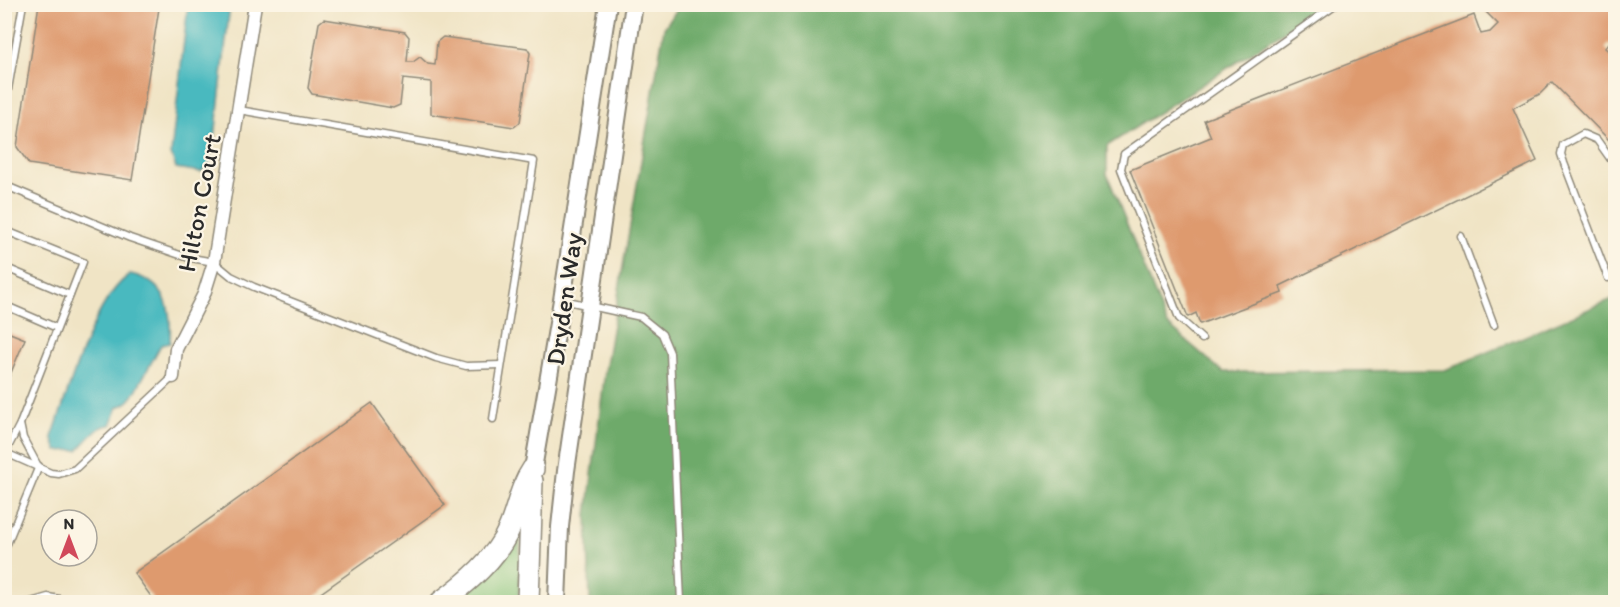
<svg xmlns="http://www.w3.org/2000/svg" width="1620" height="607" font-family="Itim,sans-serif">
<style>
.green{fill:#89c57b;stroke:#5a7853;stroke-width:1.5}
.forest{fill:#6eaa6b;stroke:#4c6a4b;stroke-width:1.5}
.water{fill:#49b9bf;stroke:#3a7275;stroke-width:1.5}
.building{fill:#de9a6e}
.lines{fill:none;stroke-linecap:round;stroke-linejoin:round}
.lane-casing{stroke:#8e8878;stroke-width:9}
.street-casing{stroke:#8e8878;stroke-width:15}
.secondary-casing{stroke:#8e8878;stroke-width:20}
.highway-casing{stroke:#8e8878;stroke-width:24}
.lane{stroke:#fff;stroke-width:6}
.street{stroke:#fff;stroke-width:12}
.secondary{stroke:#fff;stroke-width:16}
.highway{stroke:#fff;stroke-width:21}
.labels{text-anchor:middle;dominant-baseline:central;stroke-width:4.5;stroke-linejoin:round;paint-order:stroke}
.street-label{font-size:26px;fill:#2b2b2b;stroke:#fcf5e5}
</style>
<rect width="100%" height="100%" fill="#fcf5e5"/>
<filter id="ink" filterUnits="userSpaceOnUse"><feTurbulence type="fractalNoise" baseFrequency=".0167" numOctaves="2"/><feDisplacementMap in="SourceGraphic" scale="12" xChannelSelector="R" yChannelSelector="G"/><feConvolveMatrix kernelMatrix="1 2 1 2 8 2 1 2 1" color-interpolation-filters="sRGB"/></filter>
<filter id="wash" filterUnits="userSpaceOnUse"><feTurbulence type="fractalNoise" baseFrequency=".008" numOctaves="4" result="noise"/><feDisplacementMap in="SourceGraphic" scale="24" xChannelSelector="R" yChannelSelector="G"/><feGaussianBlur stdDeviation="1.35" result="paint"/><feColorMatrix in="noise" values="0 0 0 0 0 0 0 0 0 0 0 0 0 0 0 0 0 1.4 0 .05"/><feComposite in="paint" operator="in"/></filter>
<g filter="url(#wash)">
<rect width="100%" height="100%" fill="#f0e4c5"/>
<path class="green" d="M520,535L519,602H451L516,537Z"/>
<path class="forest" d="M680,5H1325L1107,146V174L1167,324L1223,372L1445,370L1615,298V602H590L587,515L605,371L664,28Z"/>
<g class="water">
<path d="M188,5H230L216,129L209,164L201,172L176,168L171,154Z"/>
<path d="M131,274C168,283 172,310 170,343L161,345L133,396L127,403L118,407L111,425C95,426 89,440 78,450L57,451L52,437C68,394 93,297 131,274Z"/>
</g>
<g id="blocks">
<g class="building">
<path d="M39,4H157L159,8L132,180L29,164L17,147Z"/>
<path d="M1565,4H1616V43L1612,46L1609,43L1605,48L1616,58V142L1613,144L1552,82L1540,94L1513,108L1537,161L1280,286L1282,293L1200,324L1196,313L1188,317L1130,170L1211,137L1204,120L1474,15L1481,34L1490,32L1498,24L1479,5Z"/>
<path d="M324,19L405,32L409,37L407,62H413L420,57L428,64L435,65L437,42L443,37L527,48L530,53L520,122L514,127L431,114V82L403,79L400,105L393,108L312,94L308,88L319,23Z"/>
<path d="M5,331L25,339L10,375L5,373Z"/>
<path d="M372,403L445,505L308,602H155L134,573Z"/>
</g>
</g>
</g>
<g filter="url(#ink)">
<use href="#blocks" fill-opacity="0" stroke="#8e8878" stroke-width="1.5"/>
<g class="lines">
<g class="lane-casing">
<g id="lane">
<path d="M239,110L534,161L493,419"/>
<path d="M4,112L23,4"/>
<path d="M4,185L130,238L186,257L214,262L231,276L254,287L436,358L466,366L501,365"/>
<path d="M4,230L83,262L20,424L4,455"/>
<path d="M1461,236L1494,325"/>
<path d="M4,267L70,295"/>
<path d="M1608,278L1564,163L1561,154L1563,145L1583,134L1597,140L1614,164"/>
<path d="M563,300L641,317L662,334L670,353L681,602"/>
<path d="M4,305L57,328"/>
<path d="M1202,339L1179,318L1121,169L1124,154L1336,4"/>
<path d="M20,424L23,438L38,466"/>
<path d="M6,453L51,473L59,474L75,469L173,377"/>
<path d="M4,551L39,466"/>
<path d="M31,602L48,597L59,599"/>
</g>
</g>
<g class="street-casing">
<path id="street" d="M173,377L176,349L204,294L214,262L255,4"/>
</g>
<g class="secondary-casing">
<g id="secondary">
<path d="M533,469L562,300L608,4"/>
<path d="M557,602L560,527L566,471L634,4"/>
</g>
</g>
<g class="highway-casing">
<g id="highway">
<path d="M441,602C467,583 496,559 509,529C518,508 520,488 533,469"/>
<path d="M528,602L532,481"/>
</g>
</g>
<use href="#lane" class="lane"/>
<use href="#street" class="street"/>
<use href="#secondary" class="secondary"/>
<use href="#highway" class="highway"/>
</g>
</g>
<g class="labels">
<g class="street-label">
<text transform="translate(199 203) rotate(-79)">Hilton Court</text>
<text transform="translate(564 299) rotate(-82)">Dryden Way</text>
</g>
</g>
<rect width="1620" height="607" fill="none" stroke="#fcf5e5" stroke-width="24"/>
<g transform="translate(69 538)"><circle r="28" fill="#fcf5e5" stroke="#a8a49b" stroke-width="1.5"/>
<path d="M0-4.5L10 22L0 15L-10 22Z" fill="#d1495b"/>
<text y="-9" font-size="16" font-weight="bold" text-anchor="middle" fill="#2b2b2b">N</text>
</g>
</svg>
